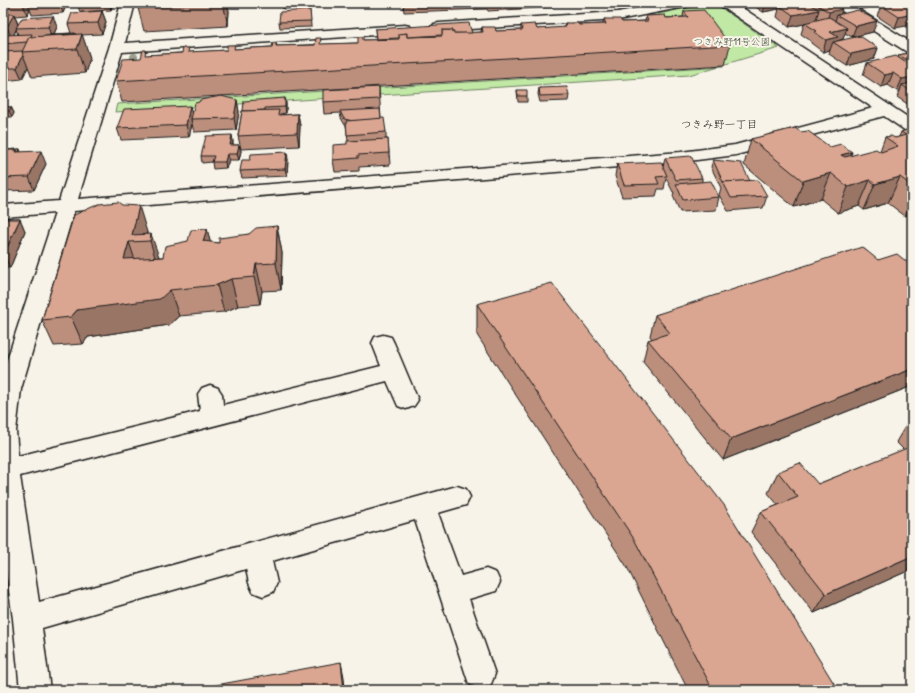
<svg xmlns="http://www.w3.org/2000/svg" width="915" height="693" font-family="'Patrick Hand','Klee One',sans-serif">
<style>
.green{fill:#c1e9a5;stroke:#6e8260}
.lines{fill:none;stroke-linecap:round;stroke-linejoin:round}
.minor-casing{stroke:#1c1c1c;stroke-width:3}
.minor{fill:#f7f3e8;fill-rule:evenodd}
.tree{fill:#9a9f8e}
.wall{fill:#bc8f7d;stroke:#1c1c1c;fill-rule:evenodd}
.shaded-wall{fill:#997466;stroke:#1c1c1c}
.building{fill:#dba691;stroke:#1c1c1c}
.labels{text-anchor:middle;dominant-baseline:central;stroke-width:4;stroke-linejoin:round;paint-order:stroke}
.far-park-label{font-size:10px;fill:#4e5a45;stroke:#f7f3e8}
.far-neighbourhood-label{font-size:11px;fill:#1c1c1c;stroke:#f7f3e8}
</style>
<rect width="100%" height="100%" fill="#f7f3e8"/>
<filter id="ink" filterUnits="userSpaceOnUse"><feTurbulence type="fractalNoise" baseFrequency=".025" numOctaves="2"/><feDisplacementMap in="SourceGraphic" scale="8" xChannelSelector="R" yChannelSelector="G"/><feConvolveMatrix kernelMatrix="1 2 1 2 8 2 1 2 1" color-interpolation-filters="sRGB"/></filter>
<g filter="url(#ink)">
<path class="green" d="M706,4L720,7L779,48L689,75L115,112L117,104L724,66L660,20L658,14Z"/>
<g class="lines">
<g class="minor-casing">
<g id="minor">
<path d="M121,3H135L125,43L405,25L410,26L412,29L410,32L405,33L122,52L78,199L681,152L735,145L873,108L721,6L719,3H735L912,120V132L906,131L884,116L736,155L681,162L74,211L21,389L16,431L18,456L200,411L198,394L202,388L210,385L218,388L222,394L223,405L381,366L372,343L375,337L383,335L391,337L394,343L418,400L414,406L406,409L398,406L387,381L20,476L39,602L457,486L466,489L470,497L466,505L438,513L461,576L486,569L496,573L500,582L496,591L469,599L495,674L491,684L480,689L469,684L415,520L272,561L277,583L273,592L263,596L253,592L249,583L246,569L42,628L50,690H20L13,619L3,549V372L55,213L3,217V205L59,201L109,48Z"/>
<path d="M664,3H692L690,6L685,7L618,20L439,31L434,30L432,27L434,24L439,23L618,12Z"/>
<path d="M832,3H848L912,43V53L907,52L834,6Z"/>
</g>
</g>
<use href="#minor" class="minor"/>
</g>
<circle class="tree" cx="134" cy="57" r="4"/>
<g class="wall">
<path d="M3,3H67L63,13L32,15L30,9L27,15L15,16L18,24L57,27L54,34L71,33L68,24L102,11L106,22L102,34L82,35L90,58L85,73L32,77L28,67L22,79L3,81ZM16,29L18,35H14Z"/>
<path d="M77,3H113L111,10L80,12Z"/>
<path d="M138,3H227L229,11L228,26L144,31L138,8Z"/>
<path d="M282,3H311V8L283,9Z"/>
<path d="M403,3H581L554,5L553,7L488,11L487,9L404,12Z"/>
<path d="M750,3H841L840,8L841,14L873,32L852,37L845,33L843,39L837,41L878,48L874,59L847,66L829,54L830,50L823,52L811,43V41L801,34L804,24L789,27L777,17L779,9L763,12Z"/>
<path d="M852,3H907L895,28L877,16L881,6L879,5L861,9Z"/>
<path d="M310,10L311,27L280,28L279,22Z"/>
<path d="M684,11L730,45L725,65L122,102L116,81L141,58L148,55L227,50L236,49L272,47L276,43L277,46L358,43L363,40H376L375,29L472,33L481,32L482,27L496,31L521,30V25L537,29L564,28L565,23L579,25L603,24L604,19L622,22L645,21L646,16L666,18L683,17Z"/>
<path d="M912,52V107L897,97L900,91H897L888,85L881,87L863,75L867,63L898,58L899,55Z"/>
<path d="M379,87L381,119L386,132V139H388L390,165L359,167V171L335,172L333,160L347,144L348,141L346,125H345L341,118L340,113L324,114L323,102Z"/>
<path d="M539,88L569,95L568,101L540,102L538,94Z"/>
<path d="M517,90L527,96V102H518Z"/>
<path d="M285,98L286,104V113L280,114V115L298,114L300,126L299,146L241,149L238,136L242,111Z"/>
<path d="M237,100L239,112L236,130L194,132L192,124L189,137L121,140L117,128L192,113Z"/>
<path d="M3,107H11L14,113L12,117H3Z"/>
<path d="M912,128V213L905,216L888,203L864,210L859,206L838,213L821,199L794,207L744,165L751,139L801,132L830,147L852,152L850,156L880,151L885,137L895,138L899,137L901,132Z"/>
<path d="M233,141V145H239L241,151L239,160H229L226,168L213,169L212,162L202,163L201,156Z"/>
<path d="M20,149L21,152L46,164L34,190L3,191V150Z"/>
<path d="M665,158L702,178V182L719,197L716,210L680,212L673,196L674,192H673L666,178L664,189H658L656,196L622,197L615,176L617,164L663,167Z"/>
<path d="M288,159L287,176L242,178L240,171Z"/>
<path d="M713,160L750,181L767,196L763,208L728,211L719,195L721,188L711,167Z"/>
<path d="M74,215L147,232V234L159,257H163L207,229L210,242L219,243L249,234L277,226L282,253L281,290L262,291L260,304L238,306L224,312L179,316L169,325L88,337L83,344L54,346L42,320Z"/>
<path d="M3,219H20L25,231L10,268H3Z"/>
<path d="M878,260L912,266V386L723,460L643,362L648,340L652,339L650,336L655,315Z"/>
<path d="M477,304L838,690H688L627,567L477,335Z"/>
<path d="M912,419V569L814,613L751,532L761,512L778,505L768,493L778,472L818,484L904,450L896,442L909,420Z"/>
</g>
<g class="shaded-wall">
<path d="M24,3H32L28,4L30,9L27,15L23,4Z"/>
<path d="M59,3H67L63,13Z"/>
<path d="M109,3H113L111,10Z"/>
<path d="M223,3H227L229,11L228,26Z"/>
<path d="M766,3H790L780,6L779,9L763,12Z"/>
<path d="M832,3H841L839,10L842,9L840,17L837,15L835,21L826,24Z"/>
<path d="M863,3H880L879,5L861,9Z"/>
<path d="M883,3H893L882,6Z"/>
<path d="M819,10L815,22L804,23V24L789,27L793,15Z"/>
<path d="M102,11L106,22L102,34L98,23Z"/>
<path d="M14,14L18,25L12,39L7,27Z"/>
<path d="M912,14V25L895,28L899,17Z"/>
<path d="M53,16L57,27L52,38L48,27Z"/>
<path d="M877,21L873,32L852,37L856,26Z"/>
<path d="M847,28L843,39L837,41L836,44L833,42L830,50L823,52L826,40L830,32Z"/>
<path d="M75,33L79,44L82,34L90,58L85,73L77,49L71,42Z"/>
<path d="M878,48L874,59L847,66L851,54Z"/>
<path d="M23,55L28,67L22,79L17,68Z"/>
<path d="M893,73L888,85L881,87L885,75Z"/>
<path d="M912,77V88L902,85L900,91H897L902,79Z"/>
<path d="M3,87L7,97L3,104Z"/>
<path d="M285,98L286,104V113L285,107Z"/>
<path d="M237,100L239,112L236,130L234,118Z"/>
<path d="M190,106L193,118L191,119L192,124L189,137L186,125Z"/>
<path d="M11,107L14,113L12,117L9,111Z"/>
<path d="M298,114L300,126L299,146L297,133Z"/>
<path d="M232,135L233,141L231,151L230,145Z"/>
<path d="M239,145L241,151L239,160L237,154Z"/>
<path d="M41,151L46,164L34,190L29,177Z"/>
<path d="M287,152L288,159L287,176L285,169Z"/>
<path d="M852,152L842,177L841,155Z"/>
<path d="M227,154L229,160L226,168L225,162Z"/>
<path d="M831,173L821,199L794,207L803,181Z"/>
<path d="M900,177L888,203L864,210L875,184Z"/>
<path d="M870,180L859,206L838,213L848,187Z"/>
<path d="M912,200V213L905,216Z"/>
<path d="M139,206L147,232L145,241L132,235Z"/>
<path d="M20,219L25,231L10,268L4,255Z"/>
<path d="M277,226L282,253L281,290L276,263Z"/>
<path d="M207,229L214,256L203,241Z"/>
<path d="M151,234L160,260L158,267L150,241Z"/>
<path d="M129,242L138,269L124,259Z"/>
<path d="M256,264L262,291L260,304L254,277Z"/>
<path d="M231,279L238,306L224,312L217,285Z"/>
<path d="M170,290L179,316L169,325L88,337L83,344L71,317L77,310Z"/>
<path d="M912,369V386L723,460L731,439Z"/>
<path d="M912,556V569L814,613L826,594Z"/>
<path d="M341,662L344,677L345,690H344Z"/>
</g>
<g class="building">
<path d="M3,3H24L23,4L3,5Z"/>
<path d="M138,3H210L138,8Z"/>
<path d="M790,3H808L819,10L793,15L780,6Z"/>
<path d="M814,3H832L842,9L829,12Z"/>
<path d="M894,3H907L910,5L912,4V14L899,17L881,5Z"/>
<path d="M310,10L311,21L279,22L280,12Z"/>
<path d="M704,10L730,45L116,81L123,59L141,58L143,50H146L145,55L182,53L183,48H189L188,52L227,50V45H235L234,49L272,47L273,43H276V46L315,45L316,38H321L320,44L358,43V37H363V40L399,39V34L407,33V37L442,36V30H453V33L483,32L482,27H495L496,31L523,30L521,25L535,24L537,29L566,27L565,23H578L579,25L606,24L604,19H620L622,22L648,21L646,16L665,15L666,18L688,17L684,11Z"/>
<path d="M858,10L877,21L856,26L837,15Z"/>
<path d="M102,11L98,23L68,24L72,13Z"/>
<path d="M3,14H14L7,27L3,28Z"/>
<path d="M53,16L48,27L16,28L22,18Z"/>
<path d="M829,17L847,28L830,32L838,37L826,40L814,32L817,31L804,23Z"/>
<path d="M469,23L472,33H453V30H442V35L407,37V33L399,34V38L376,39L375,29Z"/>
<path d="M75,33L74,34L43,36L44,35Z"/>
<path d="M32,34L31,37H29L27,42L3,44V35Z"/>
<path d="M82,34L77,49L22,52L29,37Z"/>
<path d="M860,36L878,48L851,54L833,42Z"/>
<path d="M23,51L22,52L23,55L17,68H3V52Z"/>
<path d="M912,52V63L899,55Z"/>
<path d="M896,56L912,67V77L902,79L893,73L885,75L867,63Z"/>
<path d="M912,83V92L902,85Z"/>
<path d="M379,87V99L323,102V90Z"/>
<path d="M567,87L569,95L540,96L539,88Z"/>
<path d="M517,90H527V96H518Z"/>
<path d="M221,96L237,100L234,118L191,119L195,103L199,102L200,100Z"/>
<path d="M285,98V107L265,108V110L243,111L244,101Z"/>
<path d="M190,106L186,125L117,128L124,109Z"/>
<path d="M3,107H11L9,111H3Z"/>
<path d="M380,109L381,119L353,121L344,119L340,111Z"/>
<path d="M279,110L278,115L298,114L297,133L238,136L242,111Z"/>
<path d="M384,118L386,132L347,135L346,121Z"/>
<path d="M795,128L801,132L808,131L830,147L841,144L852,152L841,155L845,157L876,149L881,152L898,146L885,137L891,136L895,138L906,135L901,132L912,128V186L900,177L875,184L870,180L848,187L831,173L803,181L751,139Z"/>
<path d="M232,135L230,145H239L237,154H227L225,162H212L214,156H201L206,136Z"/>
<path d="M388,139L389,153L358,155V158L333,160V145L347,144V141Z"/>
<path d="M20,149L19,152H18L17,150H5L3,153V150Z"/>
<path d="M5,150H17L16,152L41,151L29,177L3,178V153Z"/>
<path d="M287,152L285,169L240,171L242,160H250L251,154Z"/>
<path d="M691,156L702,178L676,180L665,158Z"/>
<path d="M713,160L741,163L750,181L723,182Z"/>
<path d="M661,162L667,176L656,177L659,184L624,185L617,164Z"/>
<path d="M758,180L767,196L731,198L723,182Z"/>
<path d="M711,181L719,197L683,200L676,184Z"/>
<path d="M118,202L122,205L139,206L132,235L151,234L150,241L129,242L124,259L163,257L165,246L188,241L191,230L207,229L203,241L219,243V238L249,234L256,228L277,226L276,263L256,264L254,277L231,279L217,285L170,290L160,299L77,310L71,317L42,320L74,215L99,204Z"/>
<path d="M3,219H20L3,255Z"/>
<path d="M862,247L878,260L897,254L912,266V369L731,439L648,340L670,333L655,315Z"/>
<path d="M552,283L724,505L838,690H713L634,539L477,304Z"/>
<path d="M912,419V424L909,420Z"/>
<path d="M912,446V556L826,594L761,512L798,497L778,472L800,463L818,484Z"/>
<path d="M341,662L344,690H189Z"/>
</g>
</g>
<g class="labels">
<g class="far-park-label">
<text x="732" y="41">つきみ野11号公園</text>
</g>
<g class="far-neighbourhood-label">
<text x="719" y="124">つきみ野一丁目</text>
</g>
</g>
<rect width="915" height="693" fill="none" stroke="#f7f3e8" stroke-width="16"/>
<rect x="8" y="8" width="899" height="677" fill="none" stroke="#1c1c1c" stroke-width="1.5" filter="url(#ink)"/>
</svg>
